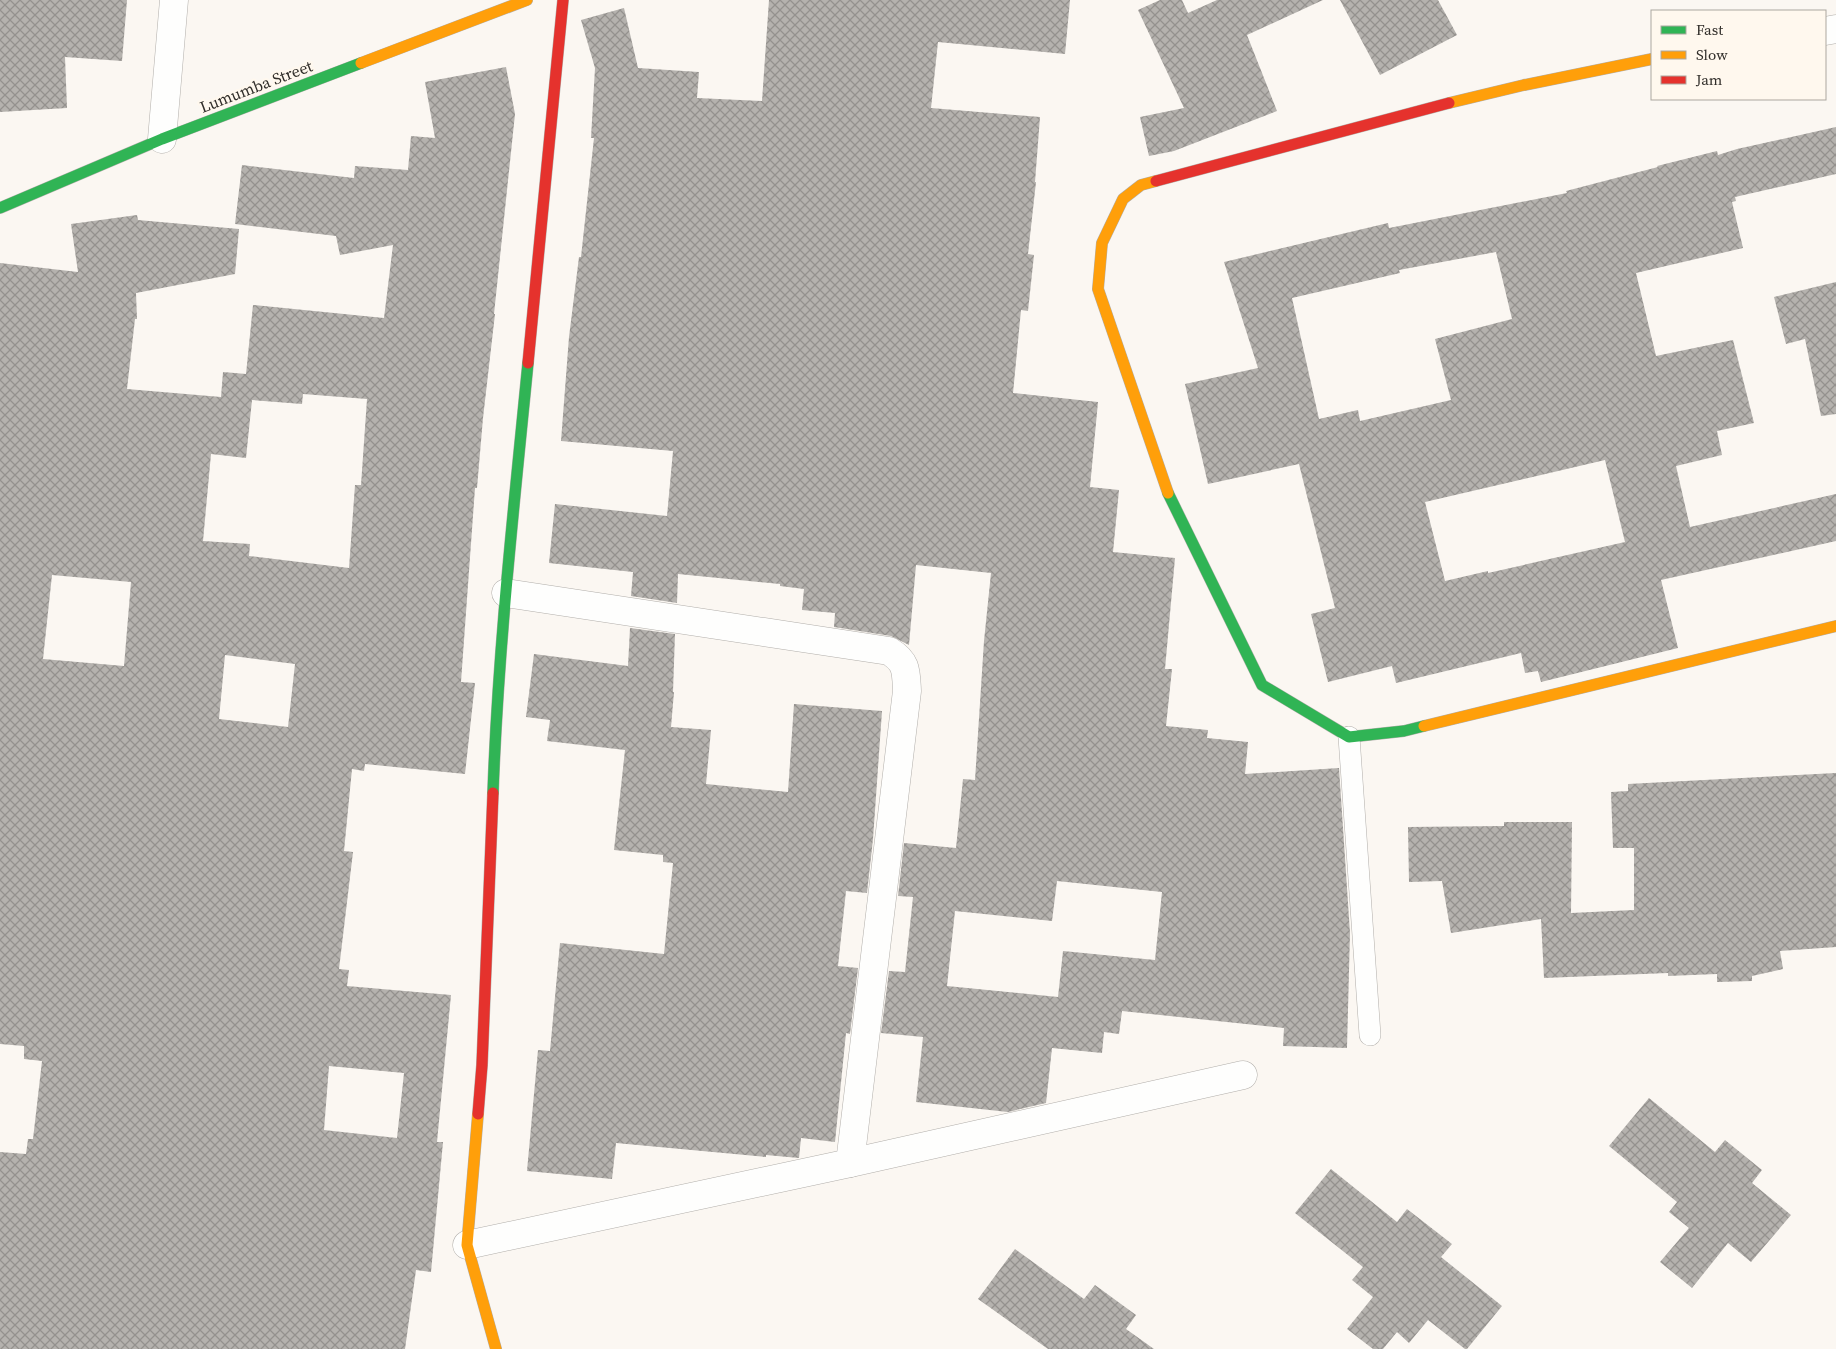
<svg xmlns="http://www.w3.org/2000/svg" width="1836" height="1349" font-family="'Source Serif 4',serif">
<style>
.building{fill:url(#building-cross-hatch);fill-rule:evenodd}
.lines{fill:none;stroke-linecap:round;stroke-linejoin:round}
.lane-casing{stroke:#b1aeaa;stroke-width:22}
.street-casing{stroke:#b1aeaa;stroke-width:29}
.fast-casing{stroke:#b1aeaa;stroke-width:12}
.slow-casing{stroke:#b1aeaa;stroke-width:12}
.jam-casing{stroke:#b1aeaa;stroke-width:12}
.lane{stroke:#fefefd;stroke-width:21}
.street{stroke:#fefefd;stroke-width:28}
.fast{stroke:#30b455;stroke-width:11}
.slow{stroke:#ff9f0a;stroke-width:11}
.jam{stroke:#e5322d;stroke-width:11}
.labels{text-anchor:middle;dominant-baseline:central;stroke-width:4.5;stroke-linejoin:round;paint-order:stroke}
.street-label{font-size:16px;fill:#302d29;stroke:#fff8ee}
</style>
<defs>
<pattern id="building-cross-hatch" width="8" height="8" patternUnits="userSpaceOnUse" patternTransform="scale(1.25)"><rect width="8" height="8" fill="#b5b2ae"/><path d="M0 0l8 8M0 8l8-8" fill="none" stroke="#94918e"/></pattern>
</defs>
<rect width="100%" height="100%" fill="#fbf7f2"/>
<g class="building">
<path d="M0,0H127L122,61L65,57L67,108L0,112Z"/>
<path d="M769,0H1070L1065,54L938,42L931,108L1040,117L1035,182H1036L1028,254L1034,255L1028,311L1021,310L1013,393L1098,402L1090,487L1119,490L1113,552L1175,558L1165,669H1172L1166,726L1208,730L1207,738L1248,742L1245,774L1339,768L1350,933L1347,1048L1283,1046L1284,1028L1122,1011L1119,1034L1104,1032L1102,1053L1052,1048L1046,1103L1008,1112L916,1102L923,1037L881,1033L889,971L905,972L913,897L898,896L904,843L956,848L963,779L975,780L984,641L991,573L916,565L909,645L891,636L834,627L835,613L802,610L804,589L780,586V584L678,574L677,603L631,596L633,572L549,563L555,504L667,516L673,451L561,441L569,337L579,257H581L594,138H591L595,68L581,20L624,8L638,68L699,72L697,98L762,101ZM1057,881L1162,892L1155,960L1063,951L1058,997L947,986L955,911L1052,921Z"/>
<path d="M1160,0H1182L1188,13L1217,0H1323L1247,35L1277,111L1174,151L1149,156L1140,117L1184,108L1138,10Z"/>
<path d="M1340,0H1438L1457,35L1380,75Z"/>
<path d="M506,67L515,114L494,314H495L483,418L477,488H475L461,682L475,683L465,774L365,764L364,771L352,769L344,851L353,852L339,969L349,970L347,986L451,995L437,1142H443L431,1272L416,1270L405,1349H0V1152L26,1154L28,1139H33L42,1061L24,1059V1046L0,1044V263L78,272L71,224L137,215L138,220L239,229L235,274L136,293L137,319H135L127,389L221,397L223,372L246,374L253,305L384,318L393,245L340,255L336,236L235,224L242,165L354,178L355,166L408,170L411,136L435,138L425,82ZM303,394L367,399L361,485H355L349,568L249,556L250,544L203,541L211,454L246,458L252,400L302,404ZM52,575L131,582L124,666L43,659ZM225,655L295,664L288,727L219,719ZM329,1066L404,1073L397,1138L324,1130Z"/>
<path d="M1836,127V174L1735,197L1736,201L1732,202L1743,248L1636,273L1656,356L1733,340L1754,423L1717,431L1722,455L1676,466L1690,527L1836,494V541L1661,580L1678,648L1541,682L1538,671L1525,673L1521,653L1396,683L1392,666L1328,682L1311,614L1335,608L1299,464L1208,484L1185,384L1258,368L1224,262L1388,223L1389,228L1567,193L1566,191L1658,167L1657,166L1717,151L1718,155L1737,149ZM1496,252L1512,319L1435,339L1451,400L1360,421L1358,410L1319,419L1292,298L1400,273L1399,270ZM1605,460L1625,542L1488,573V571L1445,581L1425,502Z"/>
<path d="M1836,282V414L1821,416L1805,339L1786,344L1774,297Z"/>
<path d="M630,628L675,634L673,692H674L671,727L711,730L706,784L788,792L794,704L882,711L873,839L867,893L846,891L838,966L858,968L850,1034L846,1033L835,1142L801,1138L799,1158L766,1155V1157L616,1143L612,1179L527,1171L538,1050L550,1051L560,943L664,954L673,863L663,862V855L614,850L625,750L547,741L550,720L526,717L534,654L628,666Z"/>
<path d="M1836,773V947L1780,951L1783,969L1752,976V981L1717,982V974L1668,976V973L1544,978L1541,919L1451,933L1442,881L1409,882L1408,827L1504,826V822H1572L1571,913L1634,910V848H1613L1611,792L1628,791V784Z"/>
<path d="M1649,1098L1715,1152L1725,1140L1762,1170L1752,1183L1791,1215L1751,1262L1728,1243L1692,1288L1660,1262L1689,1228L1669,1212L1677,1202L1609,1146Z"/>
<path d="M1331,1169L1397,1222L1407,1209L1452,1244L1441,1257L1502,1306L1467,1349H1465L1428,1320L1409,1343L1397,1332L1383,1349H1373L1347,1329L1373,1297L1352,1280L1363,1267L1295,1213Z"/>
<path d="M1015,1249L1084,1299L1095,1285L1136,1315L1126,1329L1154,1349H1048L978,1299Z"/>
</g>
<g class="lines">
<g class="lane-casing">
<path id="lane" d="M1349,737L1370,1035"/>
</g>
<g class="street-casing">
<g id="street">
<path d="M1825,31L1836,29"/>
<path d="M162,139L174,0"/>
<path d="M850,1163L1243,1075"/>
<path d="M467,1245L850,1163L907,691C906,671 907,662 889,651L506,593"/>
</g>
</g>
<g class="fast-casing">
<g id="fast">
<path d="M0,208L162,139L361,63"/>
<path d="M1168,493L1262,685L1349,737L1404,731L1424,726"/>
<path d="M493,793C498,649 514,506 528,363"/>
</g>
</g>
<g class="slow-casing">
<g id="slow">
<path d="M361,63L527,0"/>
<path d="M1449,103L1524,85L1652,59"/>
<path d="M1156,181L1141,185L1123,199L1102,243L1098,289L1168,493"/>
<path d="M1424,726L1836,626"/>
<path d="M478,1114L467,1245L496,1349"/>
</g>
</g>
<g class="jam-casing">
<g id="jam">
<path d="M1156,181L1449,103"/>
<path d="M528,363L563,0"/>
<path d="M478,1114L482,1065L493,793"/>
</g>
</g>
<use href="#lane" class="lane"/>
<use href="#street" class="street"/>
<use href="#fast" class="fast"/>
<use href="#slow" class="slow"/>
<use href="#jam" class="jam"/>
</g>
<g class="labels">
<g class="street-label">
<text transform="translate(256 86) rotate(-21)">Lumumba Street</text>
</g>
</g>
<rect x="1651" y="10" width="175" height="90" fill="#fff8ee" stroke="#aca79f"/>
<rect x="1661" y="26" width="25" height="8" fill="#30b455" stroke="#aca79f"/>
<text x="1696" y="35" font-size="15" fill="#302d29">Fast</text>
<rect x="1661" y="51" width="25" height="8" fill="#ff9f0a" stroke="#aca79f"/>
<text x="1696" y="60" font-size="15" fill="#302d29">Slow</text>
<rect x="1661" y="76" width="25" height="8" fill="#e5322d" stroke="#aca79f"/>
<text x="1696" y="85" font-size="15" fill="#302d29">Jam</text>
</svg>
